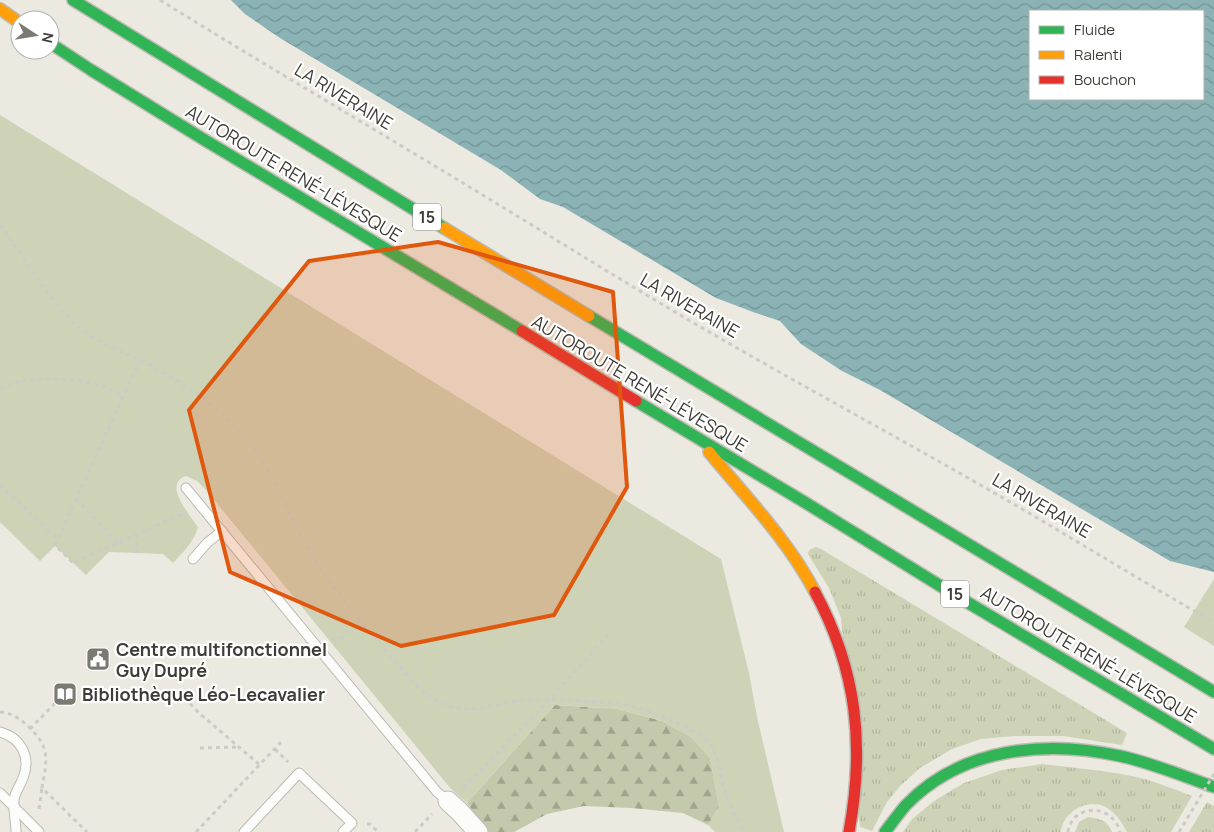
<svg xmlns="http://www.w3.org/2000/svg" width="1214" height="832" font-family="Manrope,sans-serif">
<style>
.grass{fill:url(#grass-tufts)}
.forest{fill:url(#forest-firs)}
.park{fill:#ced3b7}
.water{fill:url(#water-waves);fill-rule:evenodd}
.lines{fill:none;stroke-linecap:round;stroke-linejoin:round}
.lane-casing{stroke:#bcbab3;stroke-width:11}
.street-casing{stroke:#bcbab3;stroke-width:21}
.fast-casing{stroke:#bcbab3;stroke-width:14}
.slow-casing{stroke:#bcbab3;stroke-width:14}
.jam-casing{stroke:#bcbab3;stroke-width:14}
.path{stroke:#cdcbc8;stroke-width:3;stroke-dasharray:4 4;stroke-linecap:butt}
.lane{stroke:#fcfcfa;stroke-width:9}
.street{stroke:#fcfcfa;stroke-width:19}
.fast{stroke:#30b455;stroke-width:11}
.slow{stroke:#ff9f0a;stroke-width:11}
.jam{stroke:#e5322d;stroke-width:11}
.path-bridge{stroke:#cdcbc8;stroke-width:3;stroke-dasharray:4 4;stroke-linecap:butt}
.marked{fill:#e0580e;fill-opacity:0.2;stroke:#e0580e;stroke-width:4;stroke-linejoin:round}
.labels{text-anchor:middle;dominant-baseline:central;stroke-width:4.5;stroke-linejoin:round;paint-order:stroke}
.shield{fill:#fff;stroke:#787672;stroke-width:1}
.shield-label{font-size:16px;font-weight:bold;fill:#3e3c36}
.street-label{font-size:18px;fill:#3e3c36;stroke:#fff}
.poi-label{font-size:18px;font-weight:bold;fill:#3e3c36;stroke:#fff;text-anchor:start}
</style>
<defs>
<pattern id="grass-tufts" width="24" height="20" patternUnits="userSpaceOnUse" patternTransform="scale(1.25)"><rect width="24" height="20" fill="#ced3b7"/><path d="M3 7l-1-3M5 7V3M7 7l1-3M15 17l-1-3M17 17v-4M19 17l1-3" fill="none" stroke="#b2b69e"/></pattern>
<pattern id="forest-firs" width="22" height="20" patternUnits="userSpaceOnUse" patternTransform="scale(1.25)"><rect width="22" height="20" fill="#c4c9ac"/><path d="M5 1l3.5 6h-7zM16 11l3.5 6h-7z" fill="#a1a48d"/></pattern>
<pattern id="water-waves" width="16" height="10" patternUnits="userSpaceOnUse" patternTransform="scale(1.25)"><rect width="16" height="10" fill="#8bb3b6"/><path d="M0 5q4-4 8 0t8 0" fill="none" stroke="#739395"/></pattern>
</defs>
<rect width="100%" height="100%" fill="#ece9e0"/>
<g class="grass">
<path d="M816,547L821,549L1127,733L1122,745L1063,736H1015L981,739L952,749L920,768L900,786L887,802L872,831L860,827L841,618L829,588L808,554L809,550Z"/>
<path d="M1042,764C1076,768 1112,771 1145,779C1161,784 1177,790 1192,796L1171,832H1127C1118,815 1106,800 1085,805C1077,808 1072,811 1066,818C1063,822 1062,827 1060,832H903L912,819L934,801L964,783L1002,770Z"/>
<path d="M1207,802L1214,806V832H1189Z"/>
<path d="M1088,817C1100,819 1107,820 1112,832H1075L1079,822Z"/>
</g>
<path class="forest" d="M555,705L618,709L662,721L691,737L710,758L719,807L708,825L683,813L631,808L584,806L547,814L514,832H488L467,803Z"/>
<g class="park">
<path d="M0,115L721,559L749,673L757,717L784,832H715L708,825L719,807L710,758L691,737L662,721L618,709L555,705L467,803L451,789L206,490L197,481L186,476C162,484 190,515 198,527C194,542 183,552 173,563L163,554L109,552L86,575L55,546L40,561L0,522Z"/>
<path d="M1214,579V646L1184,627Z"/>
</g>
<path class="water" d="M231,0H1214V572L1170,561L880,390L842,371L801,344L780,321L753,312L716,298L563,207L540,199L501,170L280,38L245,14ZM1030,11H1203V99H1030Z"/>
<g class="lines">
<g class="lane-casing">
<g id="lane">
<path d="M186,488L437,792L448,801"/>
<path d="M193,559L207,543L222,531"/>
<path d="M0,732C22,738 31,758 23,778C20,786 15,792 14,800C13,811 16,822 16,832"/>
<path d="M0,793L39,832"/>
<path d="M244,832L299,773L352,823L343,832"/>
</g>
</g>
<g class="street-casing">
<path id="street" d="M448,801L459,811L478,832"/>
</g>
<g class="fast-casing">
<g id="fast">
<path d="M73,0L444,228"/>
<path d="M50,43L91,70L203,139L522,331"/>
<path d="M589,316L1214,692"/>
<path d="M636,401L806,503L960,598L1214,749"/>
<path d="M885,832C892,823 899,813 906,805C962,747 1046,740 1120,756C1152,763 1183,776 1214,787"/>
</g>
</g>
<g class="slow-casing">
<g id="slow">
<path d="M0,9L20,23"/>
<path d="M444,228L589,316"/>
<path d="M709,452C746,497 788,540 815,592"/>
</g>
</g>
<g class="jam-casing">
<g id="jam">
<path d="M522,331L636,401"/>
<path d="M815,592C857,670 865,745 849,832"/>
</g>
</g>
<g class="path">
<path d="M160,0C268,67 378,131 486,197C565,245 643,294 723,340C812,391 902,440 991,491C1066,534 1139,580 1214,622"/>
<path d="M0,225C15,246 30,268 45,289C56,302 66,317 80,328C99,343 122,352 144,362C180,381 214,403 241,432C271,465 285,508 306,545C326,580 352,611 378,641C395,661 411,684 432,698C465,719 489,704 523,700C542,698 562,700 581,701C601,702 623,703 643,709C651,712 659,716 667,719C681,724 697,731 708,742C720,755 720,774 725,790C729,805 737,820 746,832"/>
<path d="M140,360L55,545L73,563L187,512"/>
<path d="M0,388C21,376 67,377 90,383C102,386 112,390 123,395"/>
<path d="M0,485L58,539"/>
<path d="M76,499L118,543"/>
<path d="M137,553V534"/>
<path d="M334,644L360,621"/>
<path d="M179,692L199,713L260,765"/>
<path d="M0,712C12,713 19,718 28,726C51,748 47,759 42,788L87,832"/>
<path d="M30,729L59,699"/>
<path d="M200,748L240,747"/>
<path d="M275,749L288,762"/>
<path d="M463,788C513,737 564,687 610,632"/>
<path d="M39,809L42,788"/>
<path d="M367,824H370L378,832"/>
<path d="M196,832L281,742"/>
<path d="M415,832L432,814"/>
<path d="M1068,832C1073,802 1113,804 1120,832"/>
</g>
<use href="#lane" class="lane"/>
<use href="#street" class="street"/>
<use href="#fast" class="fast"/>
<use href="#slow" class="slow"/>
<use href="#jam" class="jam"/>
<path class="path-bridge" d="M1179,832L1214,774"/>
</g>
<path class="marked" d="M438,242L613,292L627,487L554,615L401,646L230,572L189,410L309,261Z"/>
<defs>
<g id="civic-square" transform="scale(1.25)"><rect x="-9" y="-9" width="18" height="18" rx="4" fill="#7b7972" stroke="#fff"/><path d="M-.6-6.5H3V-4.5H.6V-3L4-1V1h2V6H-6V1h2V-1L-.6-3ZM-1.2 2.5V6h2.4V2.5Z" fill="#fff"/></g>
<g id="library-square" transform="scale(1.25)"><rect x="-9" y="-9" width="18" height="18" rx="4" fill="#7b7972" stroke="#fff"/><path d="M-6-4Q-3-5.5-.7-3.5V5Q-3 3-6 4ZM6-4Q3-5.5 .7-3.5V5Q3 3 6 4Z" fill="#fff"/></g>
</defs>
<g fill-rule="evenodd">
<use href="#civic-square" x="98" y="659"/>
<use href="#library-square" x="65" y="694"/>
</g>
<g class="labels">
<g class="shield">
<rect x="413" y="203.5" width="28" height="27" rx="4"/>
<rect x="941" y="580.5" width="28" height="27" rx="4"/>
</g>
<g class="shield-label">
<text x="427" y="217">15</text>
<text x="955" y="594">15</text>
</g>
<g class="street-label">
<text transform="translate(344 96) rotate(31)">LA RIVERAINE</text>
<text transform="translate(294 173) rotate(31)">AUTOROUTE RENÉ-LÉVESQUE</text>
<text transform="translate(690 305) rotate(30)">LA RIVERAINE</text>
<text transform="translate(640 383) rotate(31)">AUTOROUTE RENÉ-LÉVESQUE</text>
<text transform="translate(1042 505) rotate(30)">LA RIVERAINE</text>
<text transform="translate(1089 654) rotate(31)">AUTOROUTE RENÉ-LÉVESQUE</text>
</g>
<g class="poi-label">
<text x="116" y="649">Centre multifonctionnel<tspan x="116" dy="21">Guy Dupré</tspan></text>
<text x="82" y="694">Bibliothèque Léo-Lecavalier</text>
</g>
</g>
<rect x="1029" y="10" width="175" height="90" fill="#ffffff" stroke="#b2b1af"/>
<rect x="1039" y="26" width="25" height="8" fill="#30b455" stroke="#b2b1af"/>
<text x="1074" y="35" font-size="15" fill="#3e3c36">Fluide</text>
<rect x="1039" y="51" width="25" height="8" fill="#ff9f0a" stroke="#b2b1af"/>
<text x="1074" y="60" font-size="15" fill="#3e3c36">Ralenti</text>
<rect x="1039" y="76" width="25" height="8" fill="#e5322d" stroke="#b2b1af"/>
<text x="1074" y="85" font-size="15" fill="#3e3c36">Bouchon</text>
<g transform="translate(35 35) rotate(102)"><circle r="24" fill="#ffffff" stroke="#b2b1af"/>
<path d="M0-4L9 19L0 12L-9 19Z" fill="#7b7972"/>
<text y="-8" font-size="14" font-weight="bold" text-anchor="middle" fill="#3e3c36">N</text>
</g>
</svg>
